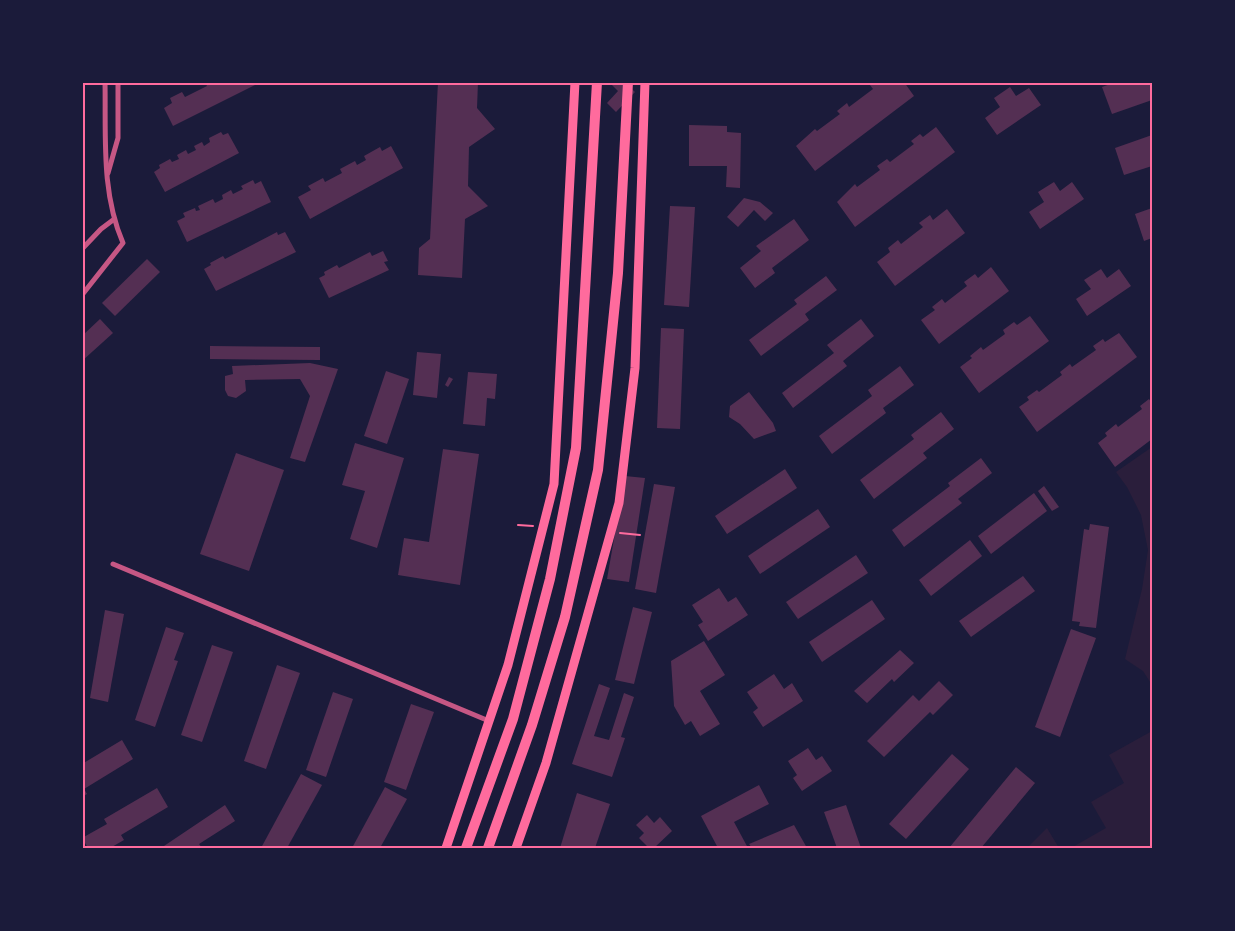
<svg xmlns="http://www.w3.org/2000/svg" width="1235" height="931" font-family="Rubik,sans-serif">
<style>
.green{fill:#2a1e3b}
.building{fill:#542f53}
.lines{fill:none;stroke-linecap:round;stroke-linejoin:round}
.path{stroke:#ff6b9d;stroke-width:2}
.minor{stroke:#c65784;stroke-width:5}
.secondary{stroke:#ff6b9d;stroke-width:9}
.trunk{stroke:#ff6b9d;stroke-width:10}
.neatline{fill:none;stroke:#ff6b9d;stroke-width:2}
</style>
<rect width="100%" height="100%" fill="#1b1b3a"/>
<g class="green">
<path d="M1152,447V685L1143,671L1125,659L1142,589L1148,550L1141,515L1127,487L1116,472Z"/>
<path d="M1152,731V848H1071L1106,828L1091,802L1124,783L1109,755Z"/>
<path d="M1047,828L1059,848H1027Z"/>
</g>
<g class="building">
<path d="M205,82H261L173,126L164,108L172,103L170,98L182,92L185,97L207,86Z"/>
<path d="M438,82H478L477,108L495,129L469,147L468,186L488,206L465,219L462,278L418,275L419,248L430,239Z"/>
<path d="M609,82H625L635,92L616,112L607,103L618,91Z"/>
<path d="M874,82H904L914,96L815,171L796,146L815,129L817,131L840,114L837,111L847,103L849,107L873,89L870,85Z"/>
<path d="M1116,82H1152V100L1112,114L1102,87Z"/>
<path d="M1010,87L1016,96L1029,88L1041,105L997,135L985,118L1000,107L994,98Z"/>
<path d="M689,125L727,126V132L741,133L740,188L726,187L727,166H689Z"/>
<path d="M936,127L955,152L855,227L837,202L855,184L857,187L880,170L877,166L887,159L890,162L914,144L911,141L920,134L923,137Z"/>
<path d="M221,132L223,135L228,133L239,153L165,192L154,172L160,168L159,165L170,159L172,162L179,159L177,155L186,150L188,154L196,150L194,146L202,142L204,146L210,142L209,138Z"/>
<path d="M1152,135V166L1124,175L1115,148Z"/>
<path d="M391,146L403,168L310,219L298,197L311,190L308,186L323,178L325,182L342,173L340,169L355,161L357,165L366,160L364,156L380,147L382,151Z"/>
<path d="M253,180L255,184L261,181L271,202L187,242L177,221L185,217L183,213L195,208L196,211L200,210L198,206L213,199L215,203L223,199L222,195L231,190L233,194L243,189L241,186Z"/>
<path d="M1054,182L1060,191L1072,182L1084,199L1040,229L1029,212L1044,202L1038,192Z"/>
<path d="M744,198L760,202L773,213L765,221L754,210L738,227L727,217Z"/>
<path d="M670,206L695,207L689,307L664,305Z"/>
<path d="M1152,208V238L1144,241L1135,214Z"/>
<path d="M947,209L965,233L895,286L877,262L890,252L888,248L898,240L901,244L923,227L919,223L930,215L933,220Z"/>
<path d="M794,219L809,240L772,268L775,273L755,288L740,268L761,251L756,246Z"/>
<path d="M277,232L278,235L285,232L296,252L216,291L204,269L211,265L210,263L223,256L225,259Z"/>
<path d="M383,251L388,261L384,262L389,270L329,298L319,278L325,275L324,272L337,265L339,268L370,252L372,256Z"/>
<path d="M147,259L160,272L115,316L102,303Z"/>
<path d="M991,267L1009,291L939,344L921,320L935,310L932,307L942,299L945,303L967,286L964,282L975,274L978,278Z"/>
<path d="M1101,269L1107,278L1119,269L1131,286L1087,316L1076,299L1091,289L1084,280Z"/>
<path d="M826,276L837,290L805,314L809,320L761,356L749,340L797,304L794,300Z"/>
<path d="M1030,316L1049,341L979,393L960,367L972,358L970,356L981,347L983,350L1005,334L1003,330L1014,322L1017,325Z"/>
<path d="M100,319L113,333L82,361V336Z"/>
<path d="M861,319L874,336L843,361L847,366L793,408L782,393L834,353L827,345Z"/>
<path d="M661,328L684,329L680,429L657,428Z"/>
<path d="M1119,333L1137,357L1037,432L1019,407L1029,400L1027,397L1037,390L1039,392L1062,375L1060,372L1070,364L1072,367L1096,350L1093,346L1103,339L1105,342Z"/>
<path d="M210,346L320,347V360L210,359Z"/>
<path d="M417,352L441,354L437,398L413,395Z"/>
<path d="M310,363L338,369L305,462L290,458L310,396L300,379L245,380L246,391L236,398L228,396L225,390V376L233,374L232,366Z"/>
<path d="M900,366L914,385L883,408L886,413L832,454L819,436L872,396L868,390Z"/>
<path d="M386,371L409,379L387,444L364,436Z"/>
<path d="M468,372L497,374L495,399L487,398L485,426L463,424Z"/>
<path d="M449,377L453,379L448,387L445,385Z"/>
<path d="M749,392L773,423L776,431L754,439L740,424L729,417L730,406Z"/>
<path d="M1149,399L1151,402L1152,401V439L1115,467L1098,443L1107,436L1105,433L1116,424L1118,427L1142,409L1140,406Z"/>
<path d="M941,412L954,429L923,453L927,458L874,499L860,480L914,439L911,435Z"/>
<path d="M355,443L404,458L377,548L350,539L365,491L342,485Z"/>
<path d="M443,449L479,454L460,585L398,575L404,538L429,542Z"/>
<path d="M236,453L284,470L249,571L200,554Z"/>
<path d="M981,458L992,473L958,499L962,503L904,547L892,530L950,486L948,483Z"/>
<path d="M785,469L797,488L727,534L715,516Z"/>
<path d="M625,476L645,478L629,582L607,579Z"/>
<path d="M654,484L675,487L656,593L635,589Z"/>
<path d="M1044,486L1059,507L1052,511L1038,491Z"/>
<path d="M1034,493L1047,511L991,554L978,536Z"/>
<path d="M818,509L830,527L760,574L748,556Z"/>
<path d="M1090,524L1109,527L1096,628L1079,626L1080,622L1072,621L1084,529L1089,530Z"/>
<path d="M970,540L982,556L931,596L919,580Z"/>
<path d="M856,555L868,573L798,619L786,602Z"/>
<path d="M1023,576L1035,591L971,637L959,621Z"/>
<path d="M719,588L728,602L736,597L748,615L708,641L698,625L703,622L692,605Z"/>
<path d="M872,600L885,619L822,662L809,642Z"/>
<path d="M633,607L652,612L634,684L615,680Z"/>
<path d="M105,610L124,614L108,702L90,698Z"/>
<path d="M166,627L184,633L174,660L178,661L155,727L135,720Z"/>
<path d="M1071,629L1096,638L1060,737L1035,727Z"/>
<path d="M704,641L725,675L700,691L720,724L700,736L691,721L685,725L674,706L671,661Z"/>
<path d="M212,645L233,652L202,742L181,735Z"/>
<path d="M900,650L914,663L894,682L892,679L867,703L854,691Z"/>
<path d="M277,665L300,673L266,769L244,761Z"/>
<path d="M774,674L784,689L792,683L803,701L763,727L753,712L758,708L747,692Z"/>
<path d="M939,681L953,695L933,715L930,712L884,757L867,741L913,695L919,701Z"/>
<path d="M599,684L610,688L594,736L609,740L624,693L634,697L621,737L625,738L612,777L572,764Z"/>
<path d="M333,692L353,699L326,777L306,770Z"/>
<path d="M411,704L434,712L406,790L384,782Z"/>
<path d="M122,740L133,759L84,789L87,794L82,797V764Z"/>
<path d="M808,748L816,760L822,756L832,771L802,791L793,778L797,775L788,761Z"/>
<path d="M952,754L969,769L906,839L889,824Z"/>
<path d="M1016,767L1035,783L981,848H949Z"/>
<path d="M301,774L322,785L287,848H261Z"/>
<path d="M759,785L769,804L734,822L748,848H718L701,816Z"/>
<path d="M385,787L407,799L380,848H352Z"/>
<path d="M157,788L168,807L121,835L124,840L110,848H88L82,838L107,824L104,819Z"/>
<path d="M577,793L610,804L595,848H560Z"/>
<path d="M225,805L235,821L199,844L202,848H161Z"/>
<path d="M846,805L861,848H837L824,812Z"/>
<path d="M647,815L654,823L660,817L672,831L654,848H649L639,838L644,833L636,825Z"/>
<path d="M794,825L807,848H752L749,844Z"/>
</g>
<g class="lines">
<g class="path">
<path d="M518,525L533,526"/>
<path d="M620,533L640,535"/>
</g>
<g class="minor">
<path d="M108,173L118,138V82"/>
<path d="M82,249L101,229L113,220"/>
<path d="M82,295L123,243C101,192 106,137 105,82"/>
<path d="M113,564L489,721"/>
</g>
<g class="secondary">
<path d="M446,848L508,665L554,484L575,82"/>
<path d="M516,848L546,763L619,503L635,368L645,82"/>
</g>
<g class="trunk">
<path d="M466,848L513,719L550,579L576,448L597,82"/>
<path d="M488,848L532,725L565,617L598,470L618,273L628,82"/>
</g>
</g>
<rect width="1235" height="931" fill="none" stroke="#1b1b3a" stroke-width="168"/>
<rect x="84" y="84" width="1067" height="763" class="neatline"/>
</svg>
